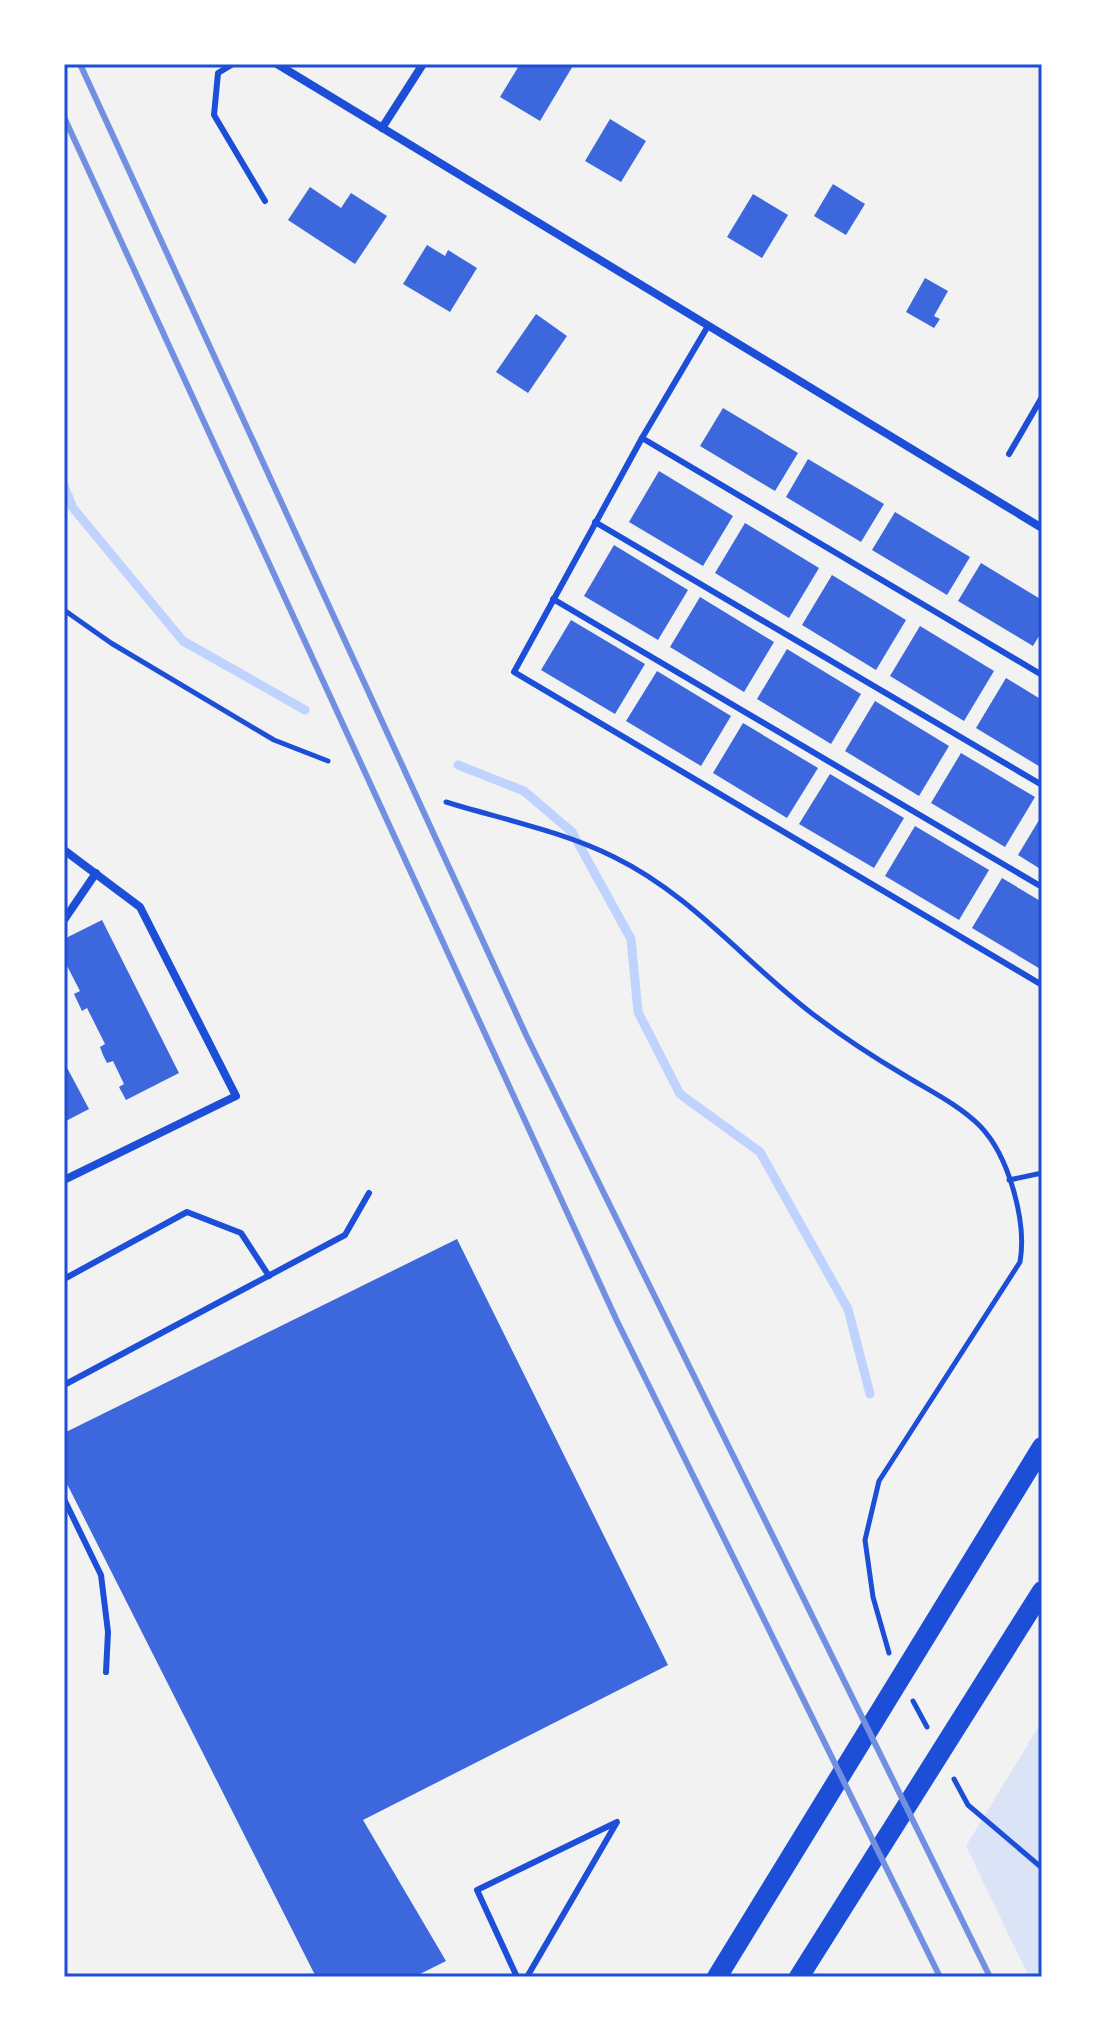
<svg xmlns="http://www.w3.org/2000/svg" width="1106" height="2041" font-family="'Fira Sans Condensed',sans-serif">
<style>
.green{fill:#dbe4f7}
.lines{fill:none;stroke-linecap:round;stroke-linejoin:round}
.stream{stroke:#bfd3fe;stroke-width:9}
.building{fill:#3d67dc}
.path{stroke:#1d4ed8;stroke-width:5}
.service{stroke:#1d4ed8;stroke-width:6}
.minor{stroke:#1d4ed8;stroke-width:8}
.primary{stroke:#1d4ed8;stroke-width:20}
.rail{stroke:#7290e2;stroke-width:6}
.neatline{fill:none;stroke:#1d4ed8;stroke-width:3}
</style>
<rect width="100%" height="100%" fill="#f2f2f2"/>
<path class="green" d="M1042,1721V1977H1029L966,1846Z"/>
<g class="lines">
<g class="stream">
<path d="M64,486L73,508L183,641L305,710"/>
<path d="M458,765L524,791L572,832L631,939L638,1012L680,1094L760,1152L848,1309L870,1394"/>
</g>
</g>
<g class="building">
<path d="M520,64H574L540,121L500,97Z"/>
<path d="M610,119L646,141L621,182L585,161Z"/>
<path d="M833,184L865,204L846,235L814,216Z"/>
<path d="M310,187L341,208L351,193L387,216L355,264L288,220Z"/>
<path d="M753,194L788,215L762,258L727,237Z"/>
<path d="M427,245L445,256L448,250L477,268L450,312L403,284Z"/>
<path d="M925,278L948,291L934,316L940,319L934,328L906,312Z"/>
<path d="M536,314L567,336L528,393L496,372Z"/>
<path d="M723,408L798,453L775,491L700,446Z"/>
<path d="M808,459L884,504L861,542L786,497Z"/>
<path d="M659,471L733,516L703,566L629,522Z"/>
<path d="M895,512L970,557L947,595L872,550Z"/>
<path d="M745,523L819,568L789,618L715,573Z"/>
<path d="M614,545L688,590L658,640L584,596Z"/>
<path d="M981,563L1042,600V631L1033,646L958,601Z"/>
<path d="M832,575L906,620L876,670L802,625Z"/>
<path d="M700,597L774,642L744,692L670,647Z"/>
<path d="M571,620L645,664L615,714L541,670Z"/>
<path d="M920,626L994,671L964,721L890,676Z"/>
<path d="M787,649L861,694L831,744L757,699Z"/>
<path d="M657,671L731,716L701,766L626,721Z"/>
<path d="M1006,678L1042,700V768L976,728Z"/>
<path d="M875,701L949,746L919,796L845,751Z"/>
<path d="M743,723L818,768L787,818L713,773Z"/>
<path d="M961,753L1035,797L1005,847L931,803Z"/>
<path d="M830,774L904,818L874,868L799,824Z"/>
<path d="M1042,815V870L1018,855Z"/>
<path d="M915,826L989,870L959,920L885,876Z"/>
<path d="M1002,878L1042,902V970L972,928Z"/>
<path d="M102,920L179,1073L126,1100L119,1087L124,1084L113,1061L107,1063L103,1055L100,1047L105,1044L87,1008L82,1011L74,994L80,991L64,960V939Z"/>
<path d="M64,1062L89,1109L64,1122Z"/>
<path d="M457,1239L668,1665L363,1820L446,1961L414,1977H316L64,1478V1433Z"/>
</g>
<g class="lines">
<g class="path">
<path d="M64,610L111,643L274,740L328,761"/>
<path d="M446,802C501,819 562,831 614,857C694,896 748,966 818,1018C846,1039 875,1058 904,1075C930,1091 959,1105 980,1126C1009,1156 1027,1222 1020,1262L879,1481L865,1540L873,1597L889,1653"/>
<path d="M1009,1180L1042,1173"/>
<path d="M913,1701L927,1727"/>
<path d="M954,1779L968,1805L1042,1868"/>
</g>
<g class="service">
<path d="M233,64L218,73L214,115L265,201"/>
<path d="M708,326L642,438L514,672L1042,985"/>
<path d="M642,438L1042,675"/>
<path d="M1009,454L1042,397"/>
<path d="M595,522L1042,785"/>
<path d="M553,599L1042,887"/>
<path d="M64,1279L187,1212L241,1233L269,1276"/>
<path d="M64,1385L345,1235L369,1193"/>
<path d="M64,1499L101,1575L108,1632L106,1672"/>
<path d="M517,1977L477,1890L617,1822L527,1977"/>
</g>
<g class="minor">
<path d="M277,64L1042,528"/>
<path d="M382,128L423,64"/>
<path d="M64,850L140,907L236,1096L64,1180"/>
<path d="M64,920L96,873"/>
</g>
<g class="primary">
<path d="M717,1977L1042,1447"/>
<path d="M799,1977L1042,1591"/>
</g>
<g class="rail">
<path d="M80,64L527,1037L990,1977"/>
<path d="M64,117L617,1321L940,1977"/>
</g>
</g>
<rect width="1106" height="2041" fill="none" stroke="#ffffff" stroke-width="132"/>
<rect x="66" y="66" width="974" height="1909" class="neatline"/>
</svg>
